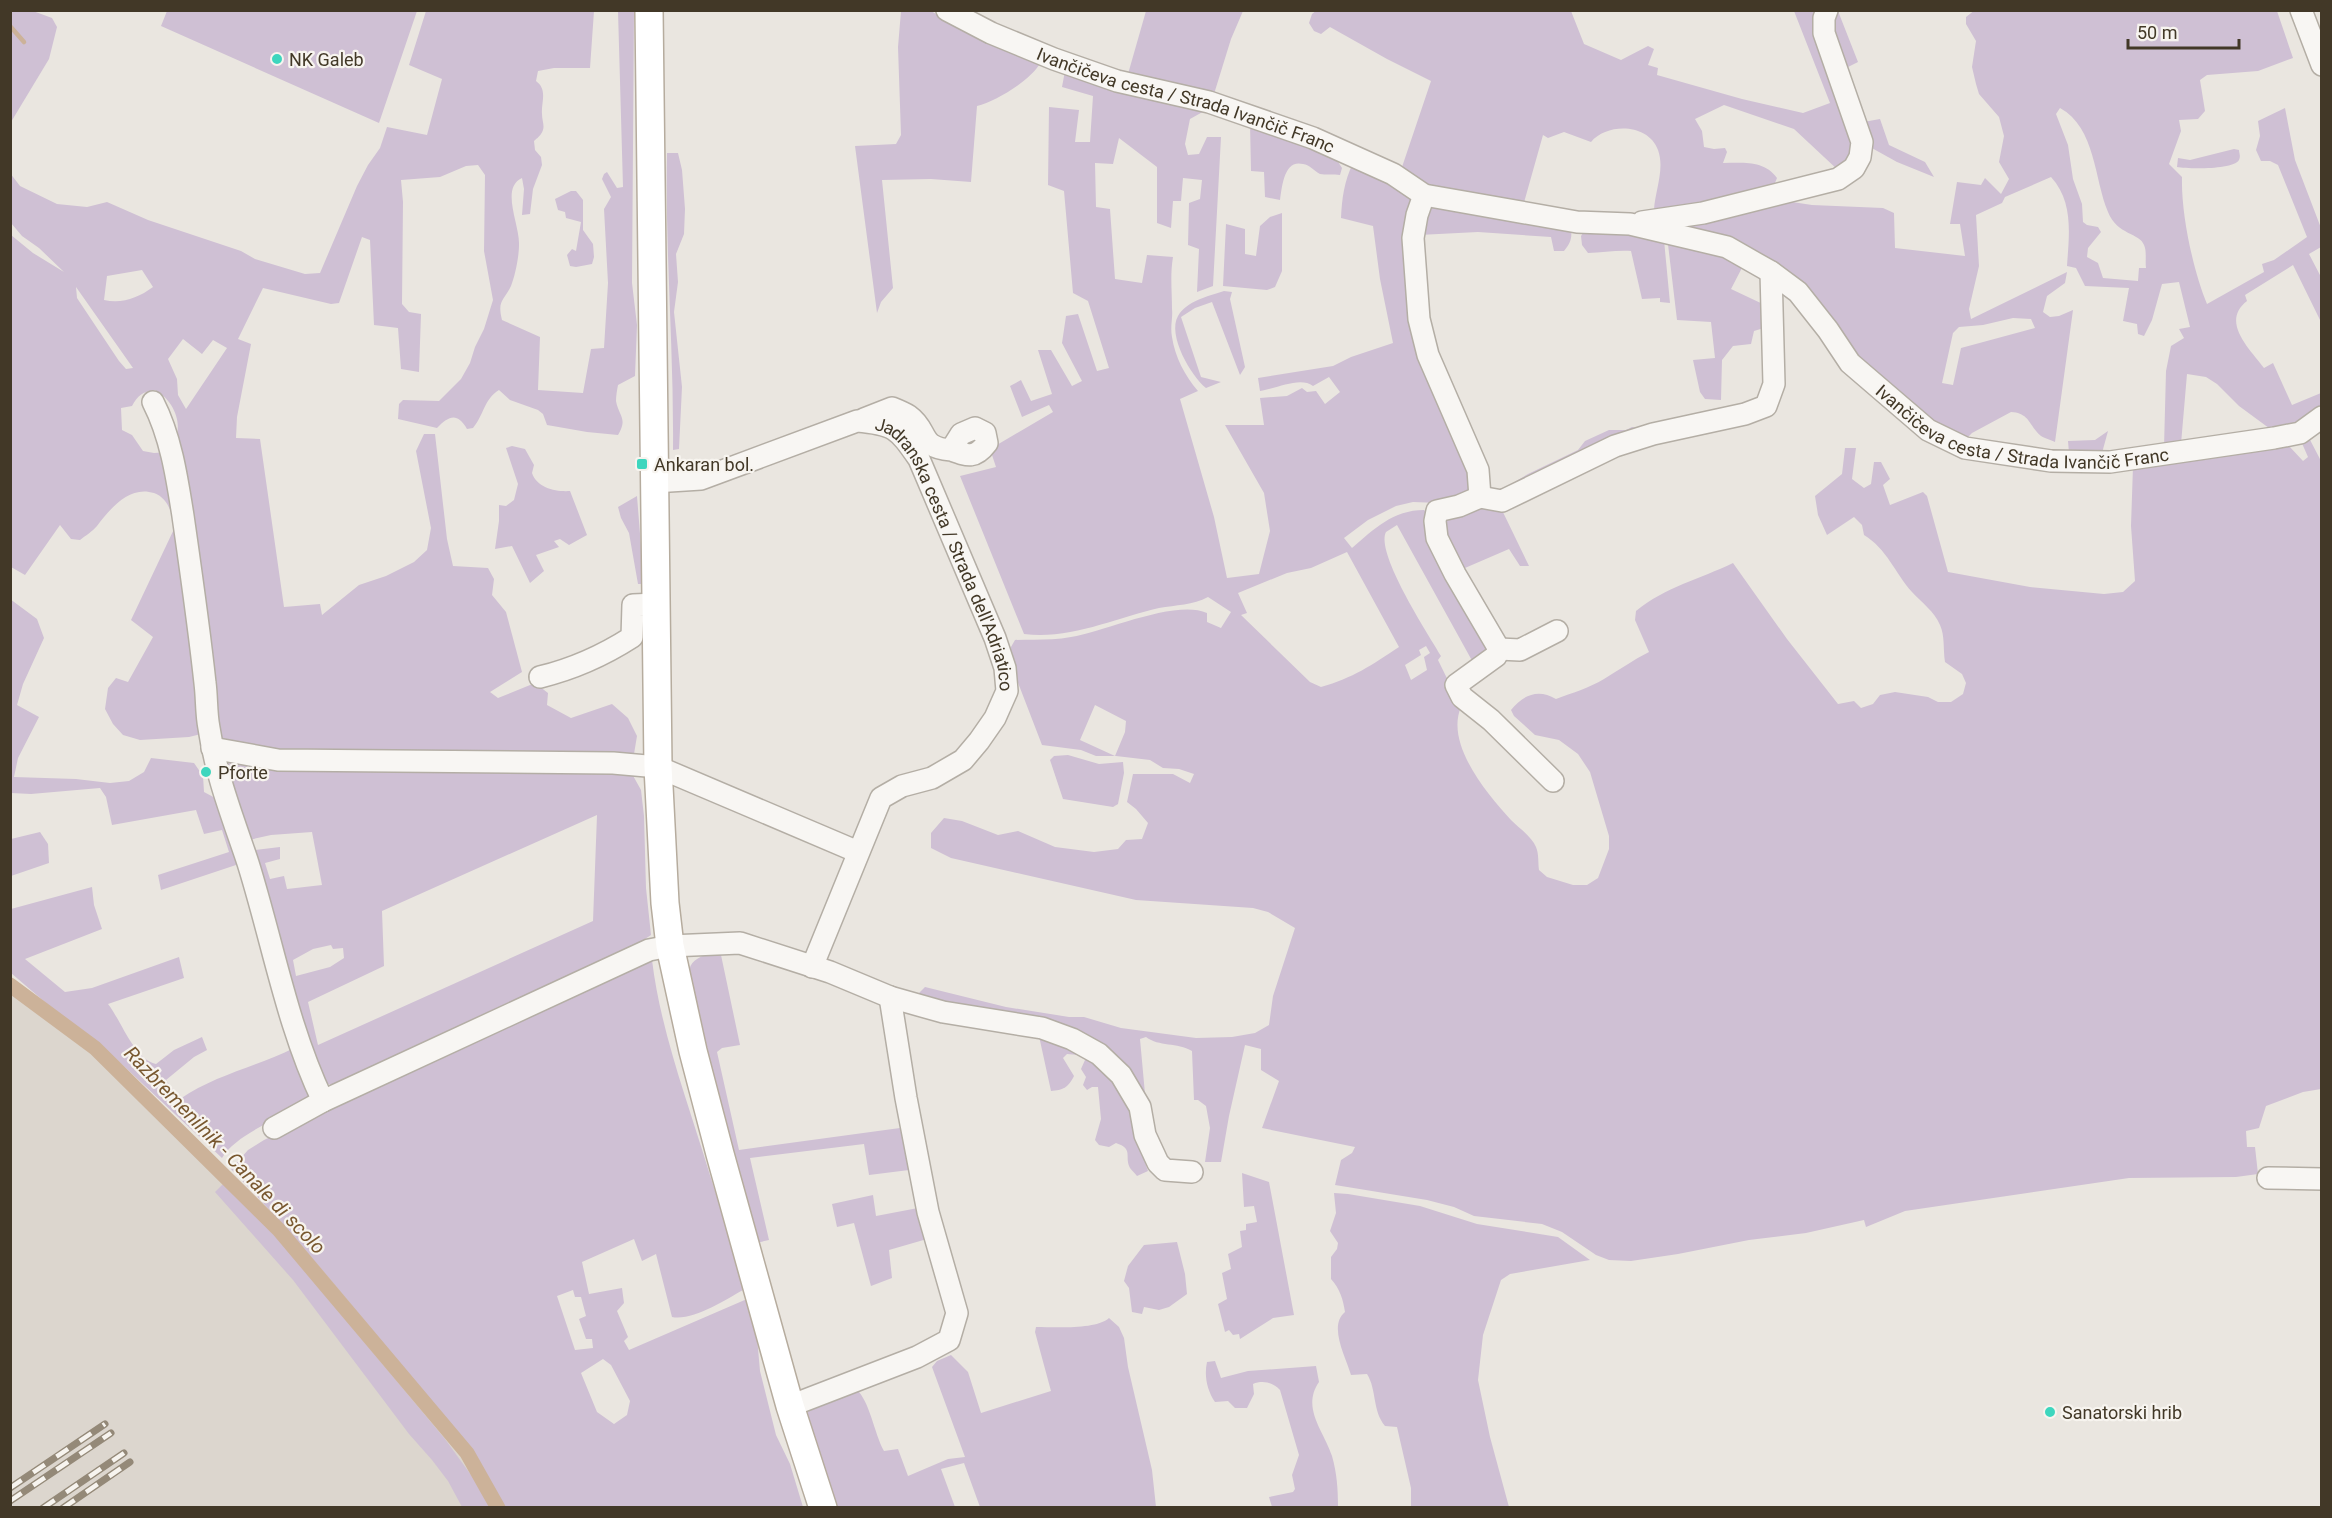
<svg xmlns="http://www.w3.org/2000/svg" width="2332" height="1518" font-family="Roboto,sans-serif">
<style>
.built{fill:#dcd6ce}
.green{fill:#cfc0d4;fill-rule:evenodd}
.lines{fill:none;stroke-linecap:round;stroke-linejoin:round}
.stream{stroke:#ccb299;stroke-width:4.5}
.canal{stroke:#ccb299;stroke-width:15}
.minor-casing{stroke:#b4aea5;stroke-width:24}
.major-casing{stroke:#b6ac9e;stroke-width:30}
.minor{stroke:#f8f6f3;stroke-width:21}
.major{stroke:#fff;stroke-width:27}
.rail-casing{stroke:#948978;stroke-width:7}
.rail{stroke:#f7f4ef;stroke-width:4.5;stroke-dasharray:14;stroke-linecap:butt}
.poi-dot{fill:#3dd6be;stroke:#f7f4ef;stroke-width:2}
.labels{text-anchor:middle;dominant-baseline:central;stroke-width:4.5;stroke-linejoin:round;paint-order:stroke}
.poi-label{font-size:18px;fill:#423827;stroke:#f7f4ef;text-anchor:start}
.street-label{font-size:18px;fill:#423827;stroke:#f7f4ef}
.water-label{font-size:20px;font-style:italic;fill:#78572f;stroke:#f7f4ef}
</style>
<rect width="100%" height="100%" fill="#eae6e0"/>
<path class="built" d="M10,985L95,1048L279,1230L467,1453L498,1507H11Z"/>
<g class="green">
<path d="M11,10L33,11L52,18L57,27L49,59L11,122Z"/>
<path d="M1317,10L1571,11L1584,44L1621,60L1648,46L1654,49L1648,65L1658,68L1657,75L1742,99L1803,113L1830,103L1794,11H1817L1856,151L1839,171L1794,129L1724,105L1695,119L1702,131L1704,147L1714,149L1725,148L1727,152L1723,163C1743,163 1764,160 1777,178L1772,190L1737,201L1654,210C1655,191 1665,169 1658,150C1648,123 1607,123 1591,142L1564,132L1548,138L1543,135L1523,206L1431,186L1401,170L1431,81L1387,59L1330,27L1321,34L1314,31L1309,23L1312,14Z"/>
<path d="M1975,10L2277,11L2293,58L2258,71L2207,75L2200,80L2205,111L2198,119L2179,120L2181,131L2169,164L2182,177C2181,214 2193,270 2207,304L2264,272L2262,264L2274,260L2307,237L2278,165L2270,161H2261L2256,150L2260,136L2258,121L2285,108L2295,160L2321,228V247L2309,254L2321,277V322L2293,265L2245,295L2247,301C2220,322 2250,349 2264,368L2273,363L2292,405L2321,393V410L2299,424L2273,431L2239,406L2217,384L2206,377L2187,374L2181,444L2164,447L2166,371L2171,346L2184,338L2179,329L2190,327L2179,282L2162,284L2152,320L2144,336L2138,334L2137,324L2123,321L2129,288L2085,286L2076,268L2067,266C2069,235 2074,202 2051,177L2005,197L2002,203L1976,215L1979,266L1969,309L1971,319L2067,272L2065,283L2047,296L2043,312L2050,317L2059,316L2073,310L2055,442C2051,440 2044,438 2041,436C2029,426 2030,413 2011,412L1972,433L1965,440L1934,424L1862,362L1811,297L1681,228L1694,219L1779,200L1812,205L1883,208L1894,213L1895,248L1965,256L1960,224H1950L1957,182L1981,185L1985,178L2001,194L2009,179L1999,162L2004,136L1999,117L1979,94L1976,84L1972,67L1976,41L1966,24V17ZM2060,108C2096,128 2094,179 2108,212C2117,235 2140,233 2144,245C2147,251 2145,261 2146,268H2139L2138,281L2103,278L2098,263L2087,257L2088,248L2101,232L2098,227L2087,225L2083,222L2082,204L2073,179L2068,145L2056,114ZM2013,318L2031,319L2035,328L1961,348L1953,385L1942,383L1953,333L1959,327L1983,325Z"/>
<path d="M167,11V10L417,11L379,123L161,26Z"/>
<path d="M426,11H594L590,68H554L538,71L536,81C548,90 541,102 542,114C542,122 546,127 541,134C540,136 535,140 534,141L535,150L541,157L542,165L533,189L530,214L522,215L524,189L522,178C500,188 520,225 519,245C519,257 515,276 511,286C504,301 497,300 502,320L540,337L538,390L583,393L591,349L604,348L608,283L604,209L611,197L602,179L604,174L607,172L617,188L623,187L618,11H634L632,283L637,325L635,376L618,385C617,390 616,396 616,401C619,417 628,418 618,435L587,432L547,425L543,414L538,410L510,400L499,390C484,399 484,415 473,428L467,429C457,412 449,416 437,428L398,419L399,404L403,400L439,401L461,379L470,363L475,347L484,329L493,300L484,251L485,175L478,165L466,166L440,177L401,180L403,202L402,304L409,312L421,314L419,372L401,369L398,328L374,325L370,240L362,237L339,303L331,304L263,288L238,339L251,344L237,417L236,438L260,439L284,607L320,604L322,615L359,585L386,576L414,562L427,550L431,528L416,451L424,434H435L447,539L453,566L488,568L494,579L492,595L506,612L522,672L490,692L498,698L535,683L548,693L547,705L571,718L612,704L628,718L637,736L631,772L641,790L644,816L646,888L651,935L636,945L338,1086L328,1084L315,1073L262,882L255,850L280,847V859L265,863L270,879L284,876L287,889L322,885L312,832L271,835L249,840L224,761L232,745L217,735L201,734L189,737L140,740L123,735L113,724L105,709L108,688L116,678L128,682L153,637L131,620L175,527C172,513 168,498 154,493C129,485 110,509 97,526C93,531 85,536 80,540L71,539L60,525L25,575L11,567V235L33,253L64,272L39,248L22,236L11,223L10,173L20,186L57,204L87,207L107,202L148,220L241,251L255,259L305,274L320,273L357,186L368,165L380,148L387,127L427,135L442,79L409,65ZM142,270L153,287C138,298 122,304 104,300L107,276ZM76,287L133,368L126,369L119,361L77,298ZM183,339L202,354L213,340L227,348L186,409L178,395L177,379L168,359ZM155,390C170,398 181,417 177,434C176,440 172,447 169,452L154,453L143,451L132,435L122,430L121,408L132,406C138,395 142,392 155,390ZM597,815L593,921L318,1045L308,1002L384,966L382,911ZM331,945L333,949L343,948L344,958L330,967L296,976L293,960L313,949Z"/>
<path d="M901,11H931L979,39L1041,62C1031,80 997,101 977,106L971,182L931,179L882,180L893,288L881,302L877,313L855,146L896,144L901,135L898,47Z"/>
<path d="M1146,11H1243L1231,39L1214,94L1128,74Z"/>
<path d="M1836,11H1838L1858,62L1848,67L1842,73L1830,19Z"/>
<path d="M1065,71L1208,109L1190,119L1185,144L1188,155L1199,154L1207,137H1221L1213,286L1197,292L1199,249L1188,245L1189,203L1200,199L1202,180L1183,178L1181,201H1173L1171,228L1157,223V167L1119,138L1113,164L1095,163L1096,207L1110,209L1115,279L1142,283L1147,255L1173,257C1170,275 1172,291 1172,309C1173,318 1170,327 1172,337C1175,357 1185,376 1198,391L1180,399L1214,517L1227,578L1259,574L1270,531L1264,493L1225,425H1264L1260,398L1287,396L1302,388L1307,392L1316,391L1325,404L1340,392L1329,377L1313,386C1300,376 1276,389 1260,391L1258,378L1333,366L1351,357L1393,343L1380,279L1373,226L1341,218C1342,198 1344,182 1353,163L1415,197V307L1474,489L1439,503L1413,502L1396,506L1368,520L1344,538L1352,548C1374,529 1393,510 1424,510L1429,515L1495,651L1475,666L1397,525L1386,532C1375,553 1428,634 1441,656L1438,660L1461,707C1445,744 1487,794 1511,820C1519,828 1532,837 1536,847C1539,854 1538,863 1539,870L1547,877L1573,885H1587L1598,878L1609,849V836L1590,772L1578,754L1559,740L1535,735L1514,716L1511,710C1523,695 1538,688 1556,699C1572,693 1589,688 1604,679C1619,670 1633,660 1649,652L1635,620L1636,611C1665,587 1700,579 1733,563L1787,639L1838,704L1854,701L1861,708L1873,704L1880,695L1895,692L1928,697L1938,702H1951L1963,694L1966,683L1962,674L1945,662C1943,649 1945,636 1940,625C1934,611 1922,603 1912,592C1895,573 1887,549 1864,535L1862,525L1854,517L1827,535L1818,515L1815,496L1842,474L1845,448H1856L1852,479L1864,488L1871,484L1874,462H1881L1890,479L1883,485L1890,505L1923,492L1927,496L1948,572L2030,587L2104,594L2123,592L2135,581L2131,526L2133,466L2270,445L2289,446L2303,461L2308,457L2301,441L2308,436L2321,461V1089L2303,1092L2266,1106L2259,1128L2246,1131L2247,1147H2255L2258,1174L2236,1177L2129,1178L1905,1211L1866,1227L1864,1220L1806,1233L1749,1240L1678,1254L1631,1261L1609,1260L1596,1255L1562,1232L1542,1224L1474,1216L1454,1207L1427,1200L1335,1185L1341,1160L1352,1153L1355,1147L1262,1128L1279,1081L1261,1070V1049L1245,1045L1229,1116L1221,1162H1205L1210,1128L1206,1106L1198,1100H1194L1192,1051C1177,1042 1159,1047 1146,1037L1140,1039L1145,1094L1143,1105L1112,1059L911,1001L925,987L1006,1007L1069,1017H1084L1121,1028L1196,1038L1232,1037L1255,1033L1269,1025L1273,996L1295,928L1268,912L1253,908L1136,900L951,858L931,848V833L944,818L962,821L998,835L1018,831L1055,847L1094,852L1118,849L1126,840L1142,839L1148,823L1136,809L1127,802L1133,774H1173L1190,783L1194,774L1179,769L1163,768L1150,760L1116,756H1096L1081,750L1042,745L1007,654L1015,640C1034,639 1052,641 1071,637C1106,631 1176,599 1207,613V622L1221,628L1231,612L1208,597C1193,605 1176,605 1159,608C1115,618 1070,640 1024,634L960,476L996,467L990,449L1053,412L1049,405L1022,417L1010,386L1021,380L1031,401L1052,394L1038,350H1051L1072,386L1082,381L1062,343L1066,316L1078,314L1097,371L1109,368L1088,301L1073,293L1064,191L1048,185L1049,107L1079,110L1075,142H1090L1093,96L1062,87ZM1347,552L1399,647C1372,665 1353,678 1321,687L1310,682L1241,615L1247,613L1238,593L1287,573L1311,568ZM1426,646L1430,653L1424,657L1427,670L1411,680L1405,665L1421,655L1419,650ZM1095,705L1126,721L1125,732L1115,756L1080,740Z"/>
<path d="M1880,119L1889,145L1925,162L1934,177L1897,162L1870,147L1858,123Z"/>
<path d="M1250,123L1335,157L1342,168L1340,175C1334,174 1325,175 1320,174C1314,171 1310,165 1303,164C1284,159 1282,187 1280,200L1265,197L1264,172L1251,171Z"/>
<path d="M2234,149L2239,150C2239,153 2241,156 2239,160C2233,170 2188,169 2177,167L2178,158L2190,160Z"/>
<path d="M667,153H678L682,170L685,209L684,234L676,254L678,282L674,312L682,387L679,449L673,450C674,351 665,252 667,153Z"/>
<path d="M571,191H576L583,200V230L593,244L594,257L592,264L576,267L570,266L567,255L572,249L576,251L581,222L566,218L565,212L558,210L555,199Z"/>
<path d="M1441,204L1570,226C1573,236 1571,243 1564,251H1554L1551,237L1478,232L1419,235L1426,208Z"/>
<path d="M1282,213V271L1275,287L1267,290L1223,286L1226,224L1245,229V254L1256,256L1260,226L1270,217Z"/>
<path d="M1585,230H1624L1664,240L1670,303L1660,302V298L1642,299L1631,251C1616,250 1602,253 1588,253L1582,245L1581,236Z"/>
<path d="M1667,236L1745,262L1731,289L1767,306V327L1754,331L1751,344L1733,346L1722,360L1721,400L1705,399L1700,392L1693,360L1715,358L1711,322L1677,320Z"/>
<path d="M1224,291L1232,292L1230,299L1245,367L1240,375L1212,302L1195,308L1181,317L1201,377L1221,382L1206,388C1191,376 1167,335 1178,316C1187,301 1208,296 1224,291Z"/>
<path d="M1632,427L1637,428L1641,432L1501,490L1528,474L1578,450L1585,441L1609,430H1626Z"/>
<path d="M2108,431L2102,453H2069L2068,441L2095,440Z"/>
<path d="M512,446L525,449L534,465L532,473C537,488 556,492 570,491L587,535L569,545L560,539L554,541L559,547L536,555L544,571L530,583L512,546L495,549L499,521V505L506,506L514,500L518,484L506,448Z"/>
<path d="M637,496L644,584H638L629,533L621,518L618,507Z"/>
<path d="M1500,506L1529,566H1520L1509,549L1458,571L1441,536L1443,520L1475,507Z"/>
<path d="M10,599L37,619L44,638L23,684L17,705L39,717L18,758L14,777L76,779L110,783L129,781L144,772L151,758L194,763L203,776L204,792L219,800L239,864L161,890L158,875L229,852L222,830L204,834L196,810L112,825L106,797L100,788L31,794L11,793Z"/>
<path d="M1068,755L1099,764L1123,762L1124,773L1118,804L1113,807L1063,799L1050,760L1054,756Z"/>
<path d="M40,832L48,844L49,863L11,876V839Z"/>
<path d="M92,887L94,905L102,929L25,959L65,992L92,988L179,957L184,978L108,1004C122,1022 134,1059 156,1064L174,1050L202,1037L207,1050L194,1057L166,1080L180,1099C215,1075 256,1067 294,1048C299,1064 316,1089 306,1105C281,1117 236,1134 222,1158L115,1058L81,1033L11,973V909Z"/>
<path d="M705,955H721L740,1045L722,1048L717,1052L739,1150L900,1128L909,1170L869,1175L864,1144L750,1158L769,1240L756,1243L688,977C689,964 693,960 705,955Z"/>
<path d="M652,960C661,1033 688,1102 709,1172C722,1211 732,1251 743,1290C725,1300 693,1321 672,1317L656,1254L642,1261L634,1239L582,1262L589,1294L622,1288L624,1303L617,1311L628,1337L624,1341L629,1350L747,1299L756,1326L760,1371L776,1435L790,1464L803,1507H505C476,1452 435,1406 395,1358C342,1293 289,1229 231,1169L248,1150L264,1140L627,969ZM573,1290L575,1297H581L586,1316L579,1319L586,1339H592L593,1348L575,1350L557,1296ZM603,1359L611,1365L630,1401L627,1415L614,1424L597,1412L581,1373Z"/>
<path d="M1039,1036L1084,1049L1079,1055L1067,1054L1063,1058L1074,1076C1068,1088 1063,1090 1051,1091Z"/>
<path d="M1093,1054L1126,1088L1136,1137L1148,1171L1137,1176C1135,1173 1132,1171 1130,1168C1124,1156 1134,1149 1116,1143L1109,1147L1099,1145L1095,1140L1101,1119L1098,1087H1092L1087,1090L1083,1085L1086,1077L1081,1069L1085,1060Z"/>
<path d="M1242,1173L1269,1182L1294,1315L1273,1318L1240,1339L1239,1334L1233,1335L1229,1330L1225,1332L1218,1304L1227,1299L1222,1273L1231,1269L1228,1254L1242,1247L1240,1231L1246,1230V1224L1257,1222L1254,1206L1244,1207Z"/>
<path d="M223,1184L276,1236L445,1439L484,1493L491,1507H462L448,1481L432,1460L409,1434L293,1280L215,1192Z"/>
<path d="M1334,1193L1348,1194L1420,1206L1477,1224L1558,1237L1590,1260L1510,1274L1501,1280L1483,1335L1478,1380L1490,1437L1509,1507H1411V1488L1397,1427L1385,1426C1372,1410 1377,1390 1367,1374L1351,1375C1346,1357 1328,1326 1345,1312C1343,1299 1340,1289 1331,1279V1257L1337,1249L1338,1243L1330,1231L1336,1213Z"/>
<path d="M873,1195L876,1216L918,1208L927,1239L889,1250L892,1278L871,1286L854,1223L837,1227L832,1204Z"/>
<path d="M1177,1242L1185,1274L1187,1294L1169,1307L1159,1310L1144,1307L1142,1314L1132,1312L1129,1288L1124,1281L1128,1266L1144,1245Z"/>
<path d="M1109,1318L1119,1327L1124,1338L1128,1367L1152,1470L1156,1507H980L964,1463L941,1469L955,1507H833L806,1413L829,1400L856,1389C870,1401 874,1433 884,1451L898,1449L908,1476L948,1459L965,1457L932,1367L937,1361L951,1355L968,1372L981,1413L1051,1391L1035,1332L1036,1327C1054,1327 1096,1330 1109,1318Z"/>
<path d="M1215,1361L1221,1378L1248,1371L1316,1366L1319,1382C1301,1408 1324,1431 1332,1456C1337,1474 1338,1489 1338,1507H1272L1269,1497L1293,1492L1295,1489L1292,1475L1299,1455L1280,1390C1273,1382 1262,1380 1253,1384L1254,1394L1247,1408H1235L1228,1401L1215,1402C1207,1390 1204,1376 1207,1362Z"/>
</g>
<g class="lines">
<path class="stream" d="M10,26L24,42"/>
<path class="canal" d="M10,985L95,1048L279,1230L467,1453L498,1508"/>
<g class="minor-casing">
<g id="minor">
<path id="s1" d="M947,10L991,33L1054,59L1117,81L1209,102L1313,138L1393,174L1424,195L1577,222L1630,224L1727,247L1771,272L1798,292L1828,330L1850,363L1928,430L1965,448L2051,461L2110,462L2274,438L2300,433L2322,417"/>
<path d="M2301,10L2322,65"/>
<path d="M1424,195L1417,215L1413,238L1419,319L1428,355L1478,470L1480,497L1459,506L1437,511L1435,521L1437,538L1455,574L1499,649L1496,656L1456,685L1462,697L1491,720L1553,781"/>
<path d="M1642,222L1703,213L1838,179L1854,168L1860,157L1862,142L1824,33V18L1827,10"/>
<path d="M153,402C171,437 177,478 183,516C191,572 199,627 205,683C207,698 206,713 209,728C216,776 233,818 248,863C273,943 287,1026 323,1101"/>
<path d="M864,419L892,408C897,410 904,413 909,416C929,430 918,448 951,450L961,434L975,428L985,433L987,443C975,459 968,456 951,450"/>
<path id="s2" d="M654,482L701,479L857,421C895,424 898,429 919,459L995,638L1005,668L1007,691L995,718L979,741L963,760L932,778L902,786L881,798L812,967"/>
<path d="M1480,497L1502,501L1615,446L1653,434L1745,414L1766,406L1774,384L1771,272"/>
<path d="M1499,649L1520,650L1557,631"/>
<path d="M540,677C573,669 604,655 632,637L633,605L656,604"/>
<path d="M212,748L278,760L613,763L658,767L858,852"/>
<path d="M274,1128L323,1101L649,950L670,946L740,943L830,972L890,997L943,1012L1042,1028L1072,1039L1099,1054L1121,1075L1140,1107L1145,1135L1158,1163L1165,1170L1192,1172"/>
<path d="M2268,1178L2322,1179"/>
<path d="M790,1406L917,1357L949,1340L957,1313L928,1212L906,1098L890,997"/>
</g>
</g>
<g class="major-casing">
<path id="major" d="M649,10L658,767L665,903L670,946L693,1051L720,1154L790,1406L823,1508"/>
</g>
<use href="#minor" class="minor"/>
<use href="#major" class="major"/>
<g class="rail-casing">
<g id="rail">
<path d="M10,1488L105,1424"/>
<path d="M10,1501L111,1433"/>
<path d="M43,1508L124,1453"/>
<path d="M63,1508L130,1462"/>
</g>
</g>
<use href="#rail" class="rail"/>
</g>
<g class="poi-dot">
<circle cx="277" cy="59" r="6"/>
<rect x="636" y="458" width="12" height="12" rx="3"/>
<circle cx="206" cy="772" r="6"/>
<circle cx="2050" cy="1412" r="6"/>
</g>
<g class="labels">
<g class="poi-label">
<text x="289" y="59">NK Galeb</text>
<text x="654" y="464">Ankaran bol.</text>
<text x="218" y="772">Pforte</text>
<text x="2062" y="1412">Sanatorski hrib</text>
</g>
<g class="street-label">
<text stroke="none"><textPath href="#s1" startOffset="256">Ivančičeva cesta / Strada Ivančič Franc</textPath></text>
<text stroke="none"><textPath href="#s1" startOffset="1188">Ivančičeva cesta / Strada Ivančič Franc</textPath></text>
<text stroke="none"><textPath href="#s2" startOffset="386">Jadranska cesta / Strada dell'Adriatico</textPath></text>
</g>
<g class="water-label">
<text transform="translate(225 1150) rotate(46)">Razbremenilnik - Canale di scolo</text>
</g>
</g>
<rect width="2332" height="1518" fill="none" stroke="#423827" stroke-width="24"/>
<path d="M2128 39v9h111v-9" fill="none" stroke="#423827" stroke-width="3"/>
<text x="2137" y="39" font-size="18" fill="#423827" stroke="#f7f4ef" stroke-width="4.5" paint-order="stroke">50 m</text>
</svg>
